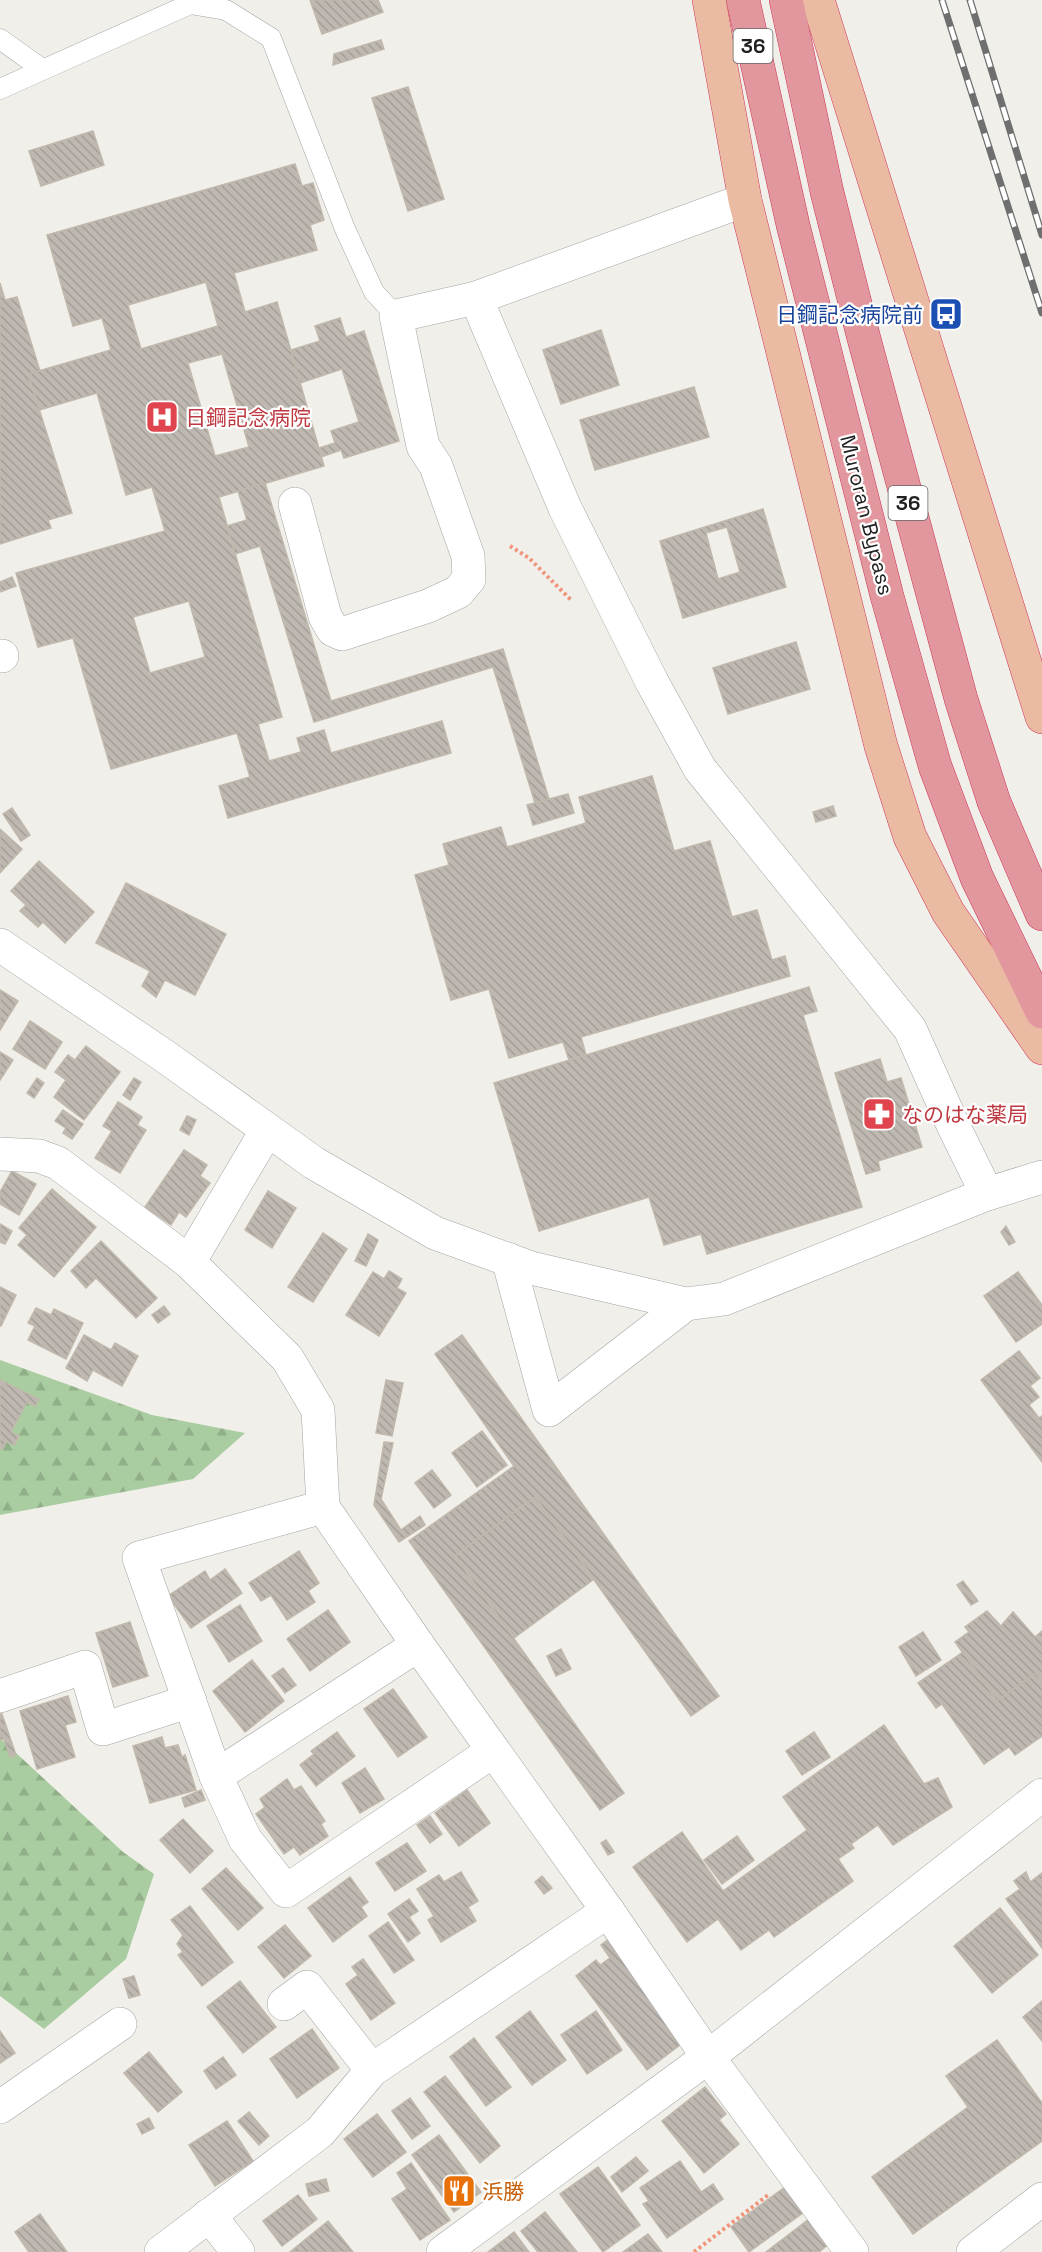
<svg xmlns="http://www.w3.org/2000/svg" width="1042" height="2252" font-family="'Space Grotesk','Noto Sans JP',sans-serif">
<style>
.forest{fill:url(#forest-firs)}
.building{fill:url(#building-back-hatch);stroke:#c1b8ac;stroke-width:1.5;fill-rule:evenodd}
.lines{fill:none;stroke-linecap:round;stroke-linejoin:round}
.service-casing{stroke:#a5a5a5;stroke-width:21}
.minor-casing{stroke:#a5a5a5;stroke-width:34}
.tertiary-casing{stroke:#a5a5a5;stroke-width:34}
.trunk-casing{stroke:#ce365a;stroke-width:34}
.motorway-casing{stroke:#ce365a;stroke-width:34}
.path{stroke:#f0947b;stroke-width:4;stroke-dasharray:3 3;stroke-linecap:butt}
.service{stroke:#fff;stroke-width:20}
.minor{stroke:#fff;stroke-width:33}
.tertiary{stroke:#fff;stroke-width:33}
.trunk{stroke:#ebbaa3;stroke-width:33}
.motorway{stroke:#e1979d;stroke-width:33}
.rail-casing{stroke:#6f6f6f;stroke-width:7}
.rail{stroke:#fff;stroke-width:4.5;stroke-dasharray:14;stroke-linecap:butt}
.labels{text-anchor:middle;dominant-baseline:central;stroke-width:4.5;stroke-linejoin:round;paint-order:stroke}
.shield{fill:#fff;stroke:#646464;stroke-width:1.5}
.shield-label{font-size:20px;font-weight:bold;fill:#212121}
.transit-label{font-size:21px;fill:#164399;stroke:#fff;text-anchor:end}
.health-label{font-size:21px;fill:#be3a42;stroke:#fff;text-anchor:start}
.street-label{font-size:21px;fill:#212121;stroke:#fff}
.food-label{font-size:21px;fill:#c56008;stroke:#fff;text-anchor:start}
</style>
<defs>
<pattern id="forest-firs" width="22" height="20" patternUnits="userSpaceOnUse" patternTransform="scale(1.5)"><rect width="22" height="20" fill="#a9cda1"/><path d="M5 1l3.5 6h-7zM16 11l3.5 6h-7z" fill="#91b08a"/></pattern>
<pattern id="building-back-hatch" width="6" height="6" patternUnits="userSpaceOnUse" patternTransform="scale(1.5)"><rect width="6" height="6" fill="#beb8b1"/><path d="M-1 5l2 2M0 0l6 6M5-1l2 2" fill="none" stroke="#a39e98"/></pattern>
</defs>
<rect width="100%" height="100%" fill="#f1efe9"/>
<g class="forest">
<path d="M0,1360L152,1415L245,1433L193,1479L0,1515Z"/>
<path d="M0,1738L123,1852L154,1874L126,1959L44,2029L0,1996Z"/>
</g>
<g class="building">
<path d="M310,0H378L383,12L322,34Z"/>
<path d="M381,40L384,49L333,65L334,54Z"/>
<path d="M408,87L444,199L408,211L372,98Z"/>
<path d="M93,131L104,165L41,186L29,151Z"/>
<path d="M295,164L302,186L313,183L324,220L310,225L317,250L234,273L245,312L277,302L324,466L219,497L282,717L258,724L269,761L301,752L297,738L324,730L331,753L442,721L451,753L228,818L219,786L250,777L237,733L111,769L73,638L38,647L16,573L165,531L152,487L126,495L97,393L39,410L28,374L111,350L102,318L73,326L47,235ZM206,282L218,326L141,349L128,305ZM222,354L249,447L215,456L188,363ZM189,601L205,657L150,673L133,617Z"/>
<path d="M0,283L5,300L17,297L40,371L28,374L72,513L48,520L51,528L0,544Z"/>
<path d="M340,318L346,337L364,331L399,441L344,458L341,450L321,457L319,448L335,443L331,431L359,422L342,369L300,383L291,350L320,341L315,326Z"/>
<path d="M601,330L619,385L561,404L543,350Z"/>
<path d="M694,387L709,437L595,470L580,420Z"/>
<path d="M265,483L331,701L503,649L549,799L535,803L493,667L314,722L260,546L235,554L227,526L247,520L238,491Z"/>
<path d="M763,509L786,587L683,618L660,541ZM727,527L740,572L718,579L706,533Z"/>
<path d="M12,577L16,586L0,592V582Z"/>
<path d="M796,642L810,689L728,714L713,668Z"/>
<path d="M652,776L674,851L710,841L732,917L757,910L772,960L785,956L790,976L581,1037L586,1055L569,1060L563,1042L509,1058L489,989L451,1000L415,875L449,865L443,844L501,827L507,847L586,823L579,797Z"/>
<path d="M568,794L574,813L533,825L527,805Z"/>
<path d="M833,806L836,816L816,822L813,812Z"/>
<path d="M12,808L30,835L21,841L3,814Z"/>
<path d="M0,829L22,849L0,873Z"/>
<path d="M39,861L94,912L65,943L43,922L38,927L20,911L26,905L11,891Z"/>
<path d="M126,883L226,934L195,995L165,980L156,997L142,986L150,971L96,943Z"/>
<path d="M809,987L817,1011L803,1015L862,1207L707,1254L701,1234L664,1245L649,1197L539,1231L494,1083Z"/>
<path d="M0,990L18,1001L0,1030Z"/>
<path d="M30,1021L62,1042L45,1069L13,1049Z"/>
<path d="M86,1046L120,1072L84,1120L54,1097L66,1080L55,1072L68,1055L75,1060Z"/>
<path d="M0,1052L13,1060L0,1080Z"/>
<path d="M880,1059L887,1082L901,1078L922,1147L878,1161L880,1170L866,1174L835,1073Z"/>
<path d="M37,1078L44,1083L34,1098L27,1093Z"/>
<path d="M134,1078L141,1082L130,1100L123,1095Z"/>
<path d="M118,1102L142,1117L137,1125L146,1130L120,1173L95,1158L112,1131L103,1126Z"/>
<path d="M63,1110L83,1124L72,1139L63,1133L66,1128L55,1121Z"/>
<path d="M187,1116L196,1120L189,1135L180,1130Z"/>
<path d="M184,1150L207,1165L200,1176L210,1183L186,1217L179,1212L171,1225L145,1207Z"/>
<path d="M12,1171L36,1184L19,1215L0,1204V1192Z"/>
<path d="M52,1189L96,1227L54,1277L18,1245L27,1235L19,1228Z"/>
<path d="M268,1191L296,1208L272,1248L245,1230Z"/>
<path d="M0,1224L12,1231L5,1244L0,1242Z"/>
<path d="M1006,1226L1015,1242L1009,1245L1001,1232Z"/>
<path d="M323,1233L347,1249L313,1302L288,1287Z"/>
<path d="M368,1234L378,1240L366,1266L355,1261Z"/>
<path d="M101,1241L157,1298L136,1318L96,1278L86,1288L71,1271Z"/>
<path d="M389,1271L402,1279L397,1288L406,1293L379,1336L346,1315L373,1272L384,1279Z"/>
<path d="M1018,1272L1042,1305V1324L1016,1342L984,1296Z"/>
<path d="M0,1287L16,1295L1,1326H0Z"/>
<path d="M164,1306L170,1314L158,1323L152,1315Z"/>
<path d="M36,1308L51,1315L54,1309L83,1323L66,1359L28,1340L35,1326L28,1323Z"/>
<path d="M84,1335L111,1350L115,1343L138,1356L122,1386L93,1370L87,1381L66,1368Z"/>
<path d="M462,1335L719,1696L691,1716L535,1497L455,1556L624,1793L600,1810L409,1541L514,1466L435,1354Z"/>
<path d="M1019,1351L1040,1378L1030,1386L1039,1397L1029,1405L1039,1418L1042,1416V1462L981,1380Z"/>
<path d="M0,1380L39,1399L35,1406L27,1402L11,1432L19,1436L14,1445L6,1441L3,1449L0,1448Z"/>
<path d="M386,1380L403,1383L392,1436L376,1433Z"/>
<path d="M482,1431L507,1465L477,1487L452,1453Z"/>
<path d="M384,1442L393,1443L381,1499L401,1530L420,1516L425,1525L399,1542L374,1505Z"/>
<path d="M432,1470L451,1495L434,1508L415,1483Z"/>
<path d="M535,1497L594,1579L514,1638L455,1556Z"/>
<path d="M299,1551L319,1583L308,1591L315,1602L287,1620L271,1595L261,1601L249,1583Z"/>
<path d="M225,1569L242,1593L191,1628L168,1596L205,1571L210,1580Z"/>
<path d="M963,1581L978,1601L971,1605L957,1585Z"/>
<path d="M240,1605L262,1641L229,1662L207,1626Z"/>
<path d="M328,1610L350,1642L310,1671L287,1639Z"/>
<path d="M987,1611L1001,1626L1013,1612L1035,1637L1042,1631V1682L1036,1673L997,1701L955,1642L969,1632L965,1627Z"/>
<path d="M130,1622L148,1676L113,1687L96,1633Z"/>
<path d="M923,1632L941,1660L916,1676L899,1647Z"/>
<path d="M561,1649L571,1669L556,1676L547,1656Z"/>
<path d="M963,1652L997,1701L1036,1673L1042,1682V1736L1015,1755L1009,1747L984,1764L942,1704L936,1708L918,1683Z"/>
<path d="M252,1660L284,1701L245,1732L213,1691Z"/>
<path d="M283,1668L296,1685L285,1693L272,1676Z"/>
<path d="M393,1689L427,1737L398,1757L364,1709Z"/>
<path d="M68,1696L76,1722L65,1725L75,1757L37,1769L20,1711Z"/>
<path d="M0,1714H2L16,1755L10,1757L4,1739L0,1740Z"/>
<path d="M884,1725L924,1784L938,1778L952,1807L893,1845L878,1825L851,1844L854,1848L838,1859L853,1881L774,1937L769,1930L741,1950L718,1919L687,1942L633,1867L682,1832L723,1891L807,1830L783,1797Z"/>
<path d="M337,1732L355,1756L316,1786L300,1765L314,1754L311,1751Z"/>
<path d="M814,1732L830,1757L802,1775L786,1751Z"/>
<path d="M162,1737L165,1748L178,1745L182,1757L185,1755L196,1790L150,1803L133,1746Z"/>
<path d="M365,1768L384,1799L360,1813L342,1783Z"/>
<path d="M287,1779L294,1790L301,1786L325,1821L321,1824L328,1836L300,1855L294,1847L284,1854L256,1814L265,1807L260,1799Z"/>
<path d="M201,1790L205,1800L185,1807L182,1798Z"/>
<path d="M467,1790L490,1823L459,1846L435,1813Z"/>
<path d="M430,1816L442,1834L430,1843L417,1825Z"/>
<path d="M183,1819L213,1851L190,1873L160,1840Z"/>
<path d="M737,1836L754,1860L722,1884L704,1860Z"/>
<path d="M606,1840L614,1852L608,1855L601,1843Z"/>
<path d="M407,1843L426,1871L395,1891L376,1863Z"/>
<path d="M226,1868L263,1908L238,1930L202,1889Z"/>
<path d="M461,1872L478,1901L468,1907L476,1921L441,1942L428,1920L434,1916L417,1889L439,1875L444,1882Z"/>
<path d="M1026,1872L1030,1882L1042,1873V1948L1006,1899L1020,1889L1014,1881Z"/>
<path d="M542,1876L552,1888L544,1894L535,1882Z"/>
<path d="M350,1877L368,1902L361,1907L367,1916L333,1942L308,1908Z"/>
<path d="M409,1899L418,1911L409,1917L420,1933L408,1942L388,1914Z"/>
<path d="M190,1906L233,1962L202,1986L178,1955L183,1952L177,1944L183,1935L171,1920Z"/>
<path d="M1000,1908L1038,1955L992,1993L954,1946Z"/>
<path d="M388,1922L414,1960L394,1973L369,1936Z"/>
<path d="M285,1925L311,1956L284,1978L258,1947Z"/>
<path d="M609,1939L685,2041L647,2070L576,1976L596,1960L600,1965L610,1958L601,1945Z"/>
<path d="M363,1959L395,2003L371,2020L346,1984L358,1975L352,1967Z"/>
<path d="M134,1976L140,1995L129,1998L123,1979Z"/>
<path d="M240,1981L276,2027L243,2053L207,2007Z"/>
<path d="M1042,2001V2041L1023,2017Z"/>
<path d="M530,2011L566,2060L532,2085L496,2037Z"/>
<path d="M596,2011L622,2050L587,2074L561,2035Z"/>
<path d="M312,2029L339,2068L297,2098L270,2059Z"/>
<path d="M0,2031L15,2053L0,2063Z"/>
<path d="M474,2038L511,2087L486,2106L450,2057Z"/>
<path d="M997,2040L1042,2103V2141L913,2234L872,2177L968,2107L946,2076Z"/>
<path d="M149,2052L182,2092L158,2112L124,2073Z"/>
<path d="M223,2057L236,2075L216,2089L204,2071Z"/>
<path d="M445,2076L500,2146L480,2163L424,2092Z"/>
<path d="M705,2087L726,2114L719,2120L739,2144L704,2173L662,2121Z"/>
<path d="M410,2098L430,2126L412,2139L392,2111Z"/>
<path d="M249,2112L269,2136L259,2145L238,2121Z"/>
<path d="M377,2114L406,2152L373,2177L344,2139Z"/>
<path d="M149,2118L154,2128L142,2134L137,2124Z"/>
<path d="M227,2121L253,2161L215,2186L189,2145Z"/>
<path d="M439,2135L481,2192L454,2212L412,2155Z"/>
<path d="M636,2157L648,2171L622,2192L611,2177Z"/>
<path d="M680,2161L701,2192L713,2184L723,2199L667,2238L643,2204L649,2201L640,2188Z"/>
<path d="M411,2163L450,2220L420,2240L392,2199L407,2189L397,2173Z"/>
<path d="M598,2167L640,2225L603,2252L560,2194Z"/>
<path d="M326,2179L329,2191L309,2196L306,2184Z"/>
<path d="M785,2187L804,2212L749,2252L731,2227Z"/>
<path d="M298,2195L317,2219L282,2246L263,2221Z"/>
<path d="M545,2212L577,2252H538L521,2231Z"/>
<path d="M40,2214L67,2252H29L15,2232Z"/>
<path d="M809,2219L829,2244L819,2252H766Z"/>
<path d="M328,2221L353,2252H290Z"/>
<path d="M514,2232L529,2252H488Z"/>
<path d="M648,2234L662,2252H623Z"/>
</g>
<g class="lines">
<g class="service-casing">
<g id="service">
<path d="M0,39L42,69"/>
<path d="M0,89L190,4L226,10L271,38L345,229L374,292L396,316"/>
</g>
</g>
<g class="minor-casing">
<g id="minor">
<path d="M476,298L565,508L652,682L700,769L910,1029L953,1125L987,1194"/>
<path d="M295,504L325,616L333,630L342,634L428,606L458,592L469,579L468,556L436,466L423,446L396,316L476,298L745,200"/>
<path d="M0,656H2"/>
<path d="M0,1154L39,1156L58,1163L189,1262L287,1358L318,1410L323,1507L418,1645L608,1911L708,2057L852,2252"/>
<path d="M508,1259L549,1410L686,1304"/>
<path d="M189,1262L267,1130"/>
<path d="M323,1507L139,1558L216,1776L245,1839L286,1891L493,1751"/>
<path d="M0,1696L85,1667L103,1729L190,1701"/>
<path d="M216,1776L418,1645"/>
<path d="M284,2004L307,1987L372,2070"/>
<path d="M0,2107L120,2024"/>
<path d="M209,2215L238,2252"/>
<path d="M161,2252L320,2132L372,2070L608,1911"/>
<path d="M443,2252L708,2057L1042,1795"/>
</g>
</g>
<g class="tertiary-casing">
<g id="tertiary">
<path d="M0,945L163,1055L314,1163L435,1233L531,1268L686,1304L724,1299L987,1194L1042,1177"/>
<path d="M973,2252L1042,2199"/>
</g>
</g>
<g class="trunk-casing">
<g id="trunk">
<path d="M709,0L745,200L881,746L910,837L948,912L1042,1048"/>
<path d="M818,0L1042,717"/>
</g>
</g>
<g class="motorway-casing">
<g id="motorway">
<path d="M743,0L793,225L887,596L935,766L977,878L1042,1012"/>
<path d="M786,0L827,192L863,335L961,699L994,802L1042,914"/>
</g>
</g>
<g class="path">
<path d="M510,546L529,558L572,601"/>
<path d="M694,2252L768,2195"/>
</g>
<use href="#service" class="service"/>
<use href="#minor" class="minor"/>
<use href="#tertiary" class="tertiary"/>
<use href="#trunk" class="trunk"/>
<use href="#motorway" class="motorway"/>
<g class="rail-casing">
<g id="rail">
<path d="M942,0L1042,313"/>
<path d="M970,0L1042,235"/>
</g>
</g>
<use href="#rail" class="rail"/>
</g>
<defs>
<g id="bus-square" transform="scale(1.725)"><rect x="-9" y="-9" width="18" height="18" rx="4" fill="#1a4fb4" stroke="#fff"/><path d="M-5-6H5V4H4V6H2V4H-2V6H-4V4H-5ZM-3.5-4V0h7V-4ZM-3.5 1.2v1.5H-2V1.2ZM2 1.2v1.5H3.5V1.2Z" fill="#fff"/></g>
<g id="hospital-square" transform="scale(1.725)"><rect x="-9" y="-9" width="18" height="18" rx="4" fill="#e0444e" stroke="#fff"/><path d="M-5-5h3v3.5h4V-5h3V5h-3V1.5h-4V5h-3Z" fill="#fff"/></g>
<g id="pharmacy-square" transform="scale(1.725)"><rect x="-9" y="-9" width="18" height="18" rx="4" fill="#e0444e" stroke="#fff"/><path d="M-2-6h4v4h4v4h-4v4h-4v-4h-4v-4h4Z" fill="#fff"/></g>
<g id="restaurant-square" transform="scale(1.725)"><rect x="-9" y="-9" width="18" height="18" rx="4" fill="#e8710a" stroke="#fff"/><path d="M-5-6h1v4h1v-4h1v4h1v-4h1v5L-1.5 .5V6h-2V.5L-5-1ZM5-6V6H3V1.5H1.5Q1.5-4 5-6Z" fill="#fff"/></g>
</defs>
<g fill-rule="evenodd">
<use href="#bus-square" x="946" y="314"/>
<use href="#hospital-square" x="162" y="417"/>
<use href="#pharmacy-square" x="879" y="1114"/>
<use href="#restaurant-square" x="459" y="2191"/>
</g>
<g class="labels">
<g class="shield">
<rect x="733.5" y="29" width="39" height="34" rx="4.5"/>
<rect x="888.5" y="486" width="39" height="34" rx="4.5"/>
</g>
<g class="shield-label">
<text x="753" y="46">36</text>
<text x="908" y="503">36</text>
</g>
<g class="transit-label">
<text x="923" y="314">日鋼記念病院前</text>
</g>
<g class="health-label">
<text x="185" y="417">日鋼記念病院</text>
<text x="902" y="1114">なのはな薬局</text>
</g>
<g class="street-label">
<text transform="translate(867 515) rotate(76)">Muroran Bypass</text>
</g>
<g class="food-label">
<text x="482" y="2191">浜勝</text>
</g>
</g>
</svg>
